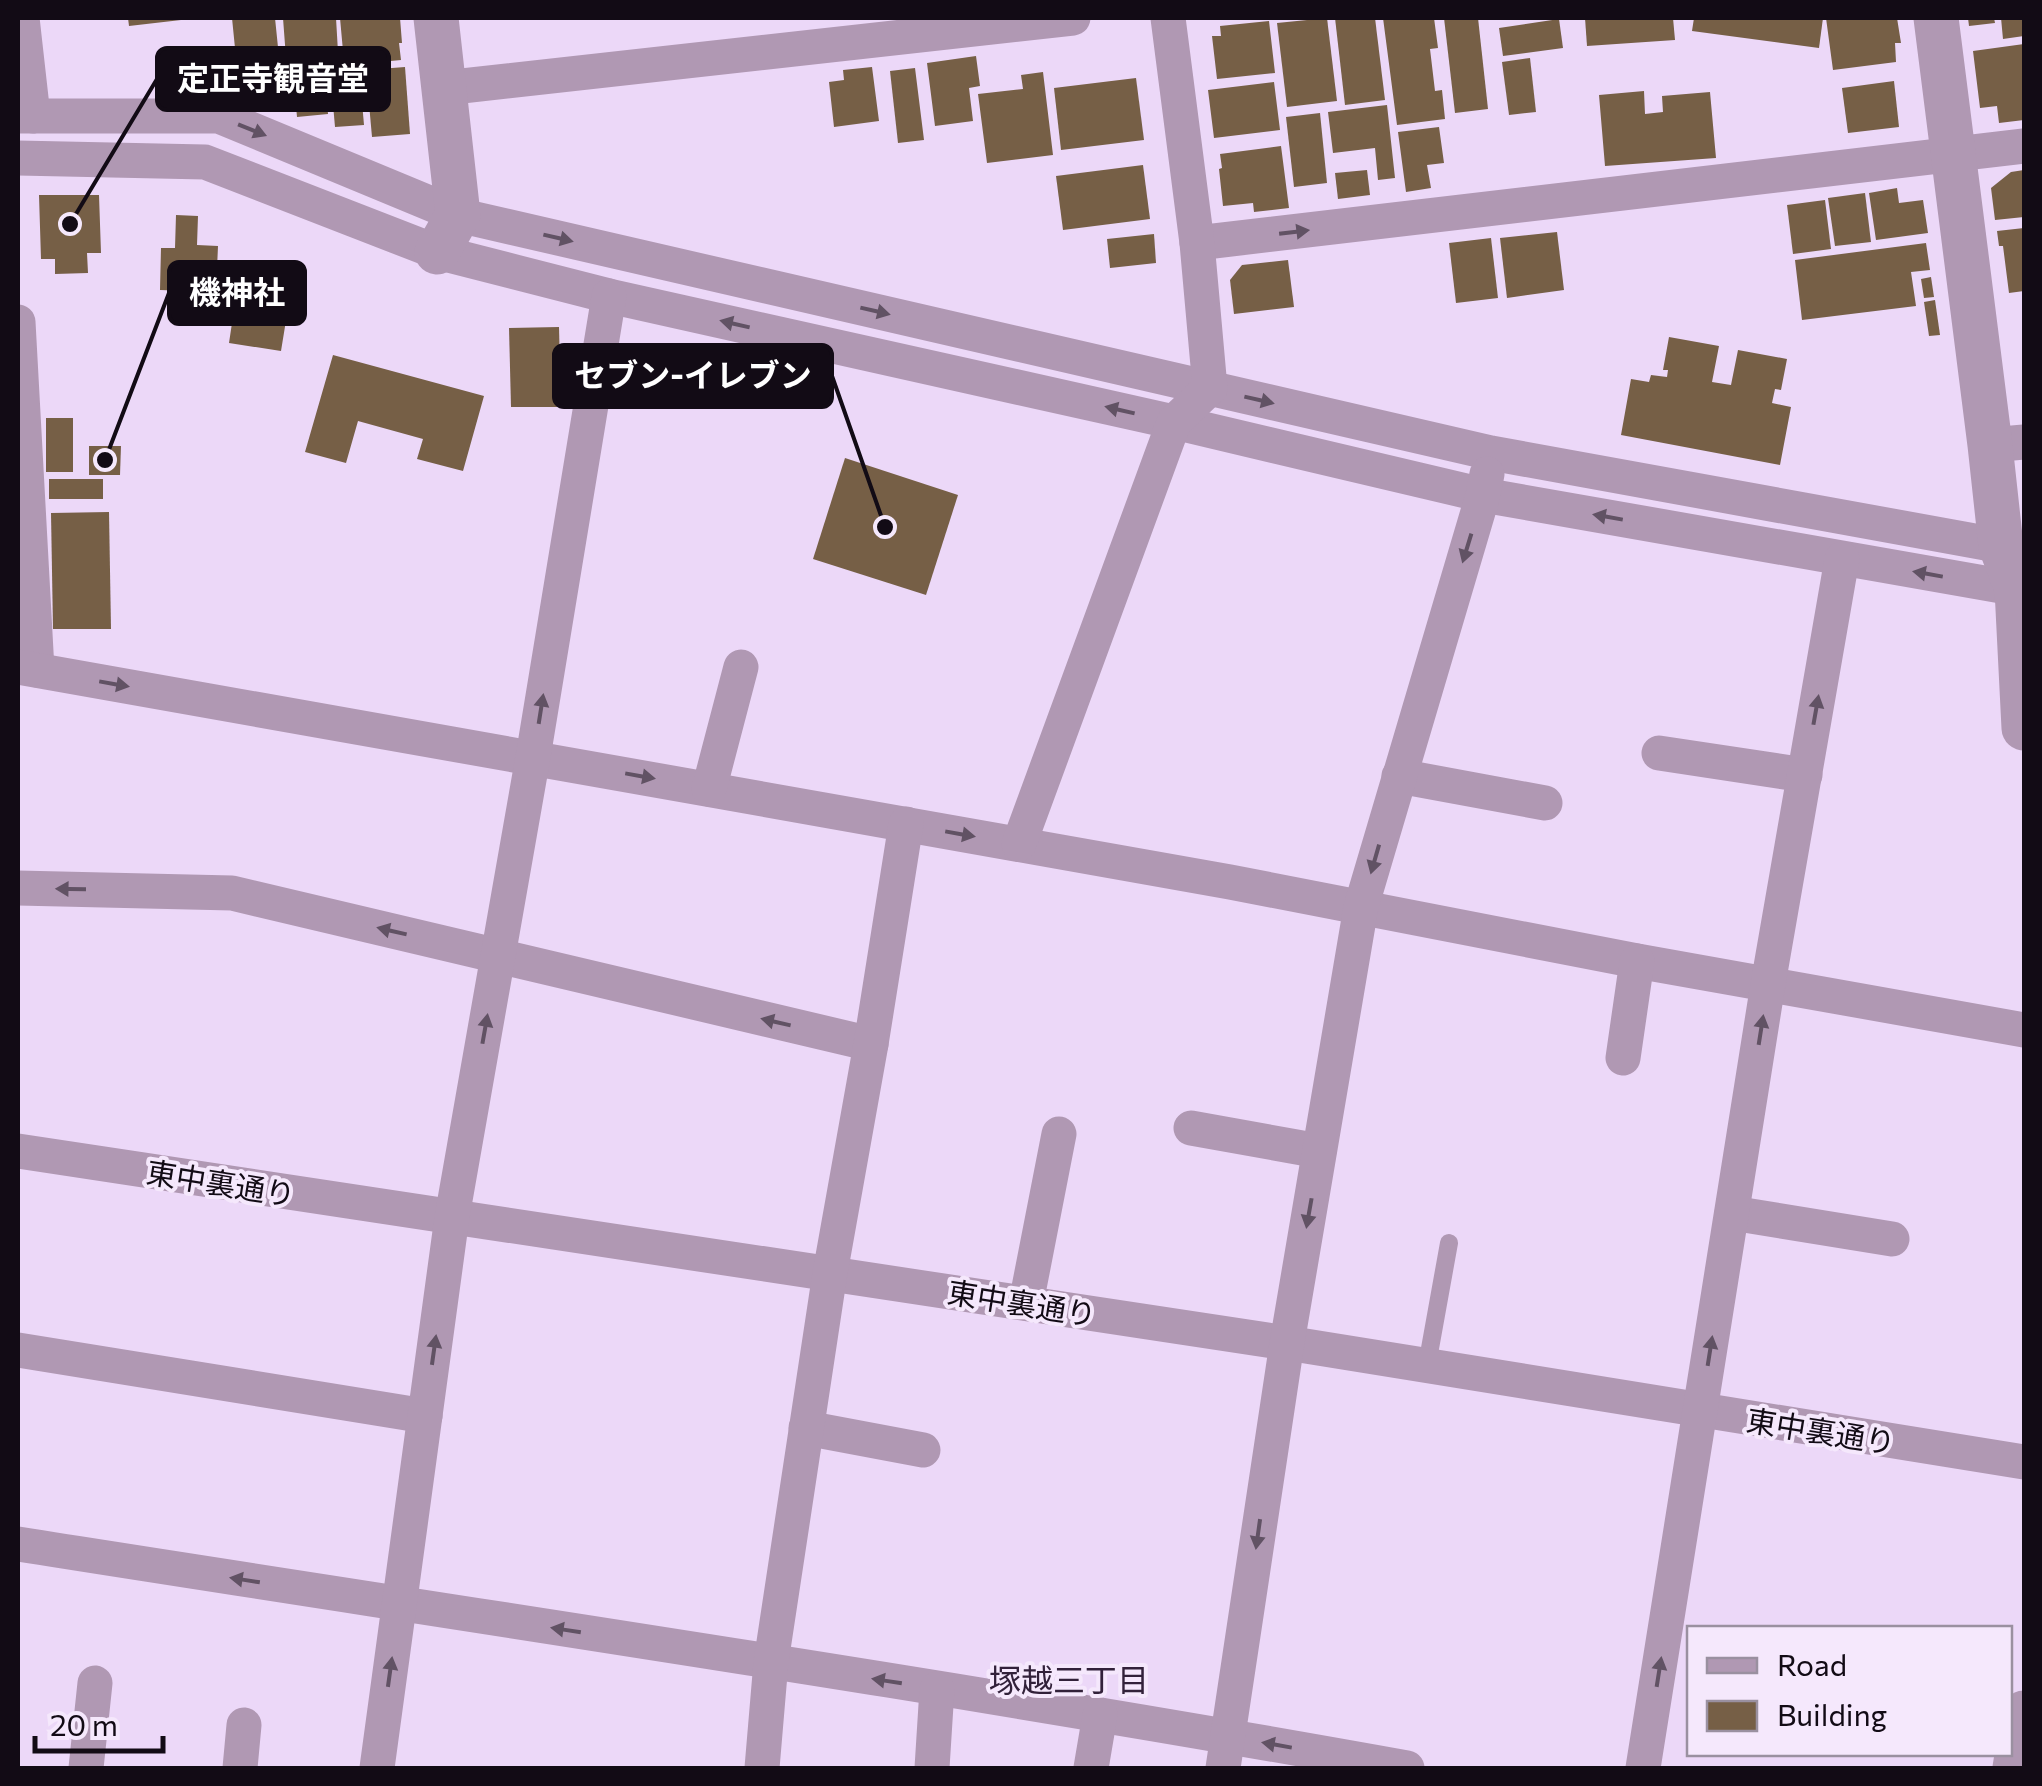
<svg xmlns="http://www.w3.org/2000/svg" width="2042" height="1786" font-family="Commissioner,'Noto Sans JP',sans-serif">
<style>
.building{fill:#765f46}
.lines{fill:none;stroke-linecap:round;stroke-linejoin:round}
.service{stroke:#b098b3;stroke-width:18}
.minor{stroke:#b098b3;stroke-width:35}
.tertiary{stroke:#b098b3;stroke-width:45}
.oneway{fill:#615264}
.labels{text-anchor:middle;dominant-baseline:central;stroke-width:8;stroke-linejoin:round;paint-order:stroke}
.street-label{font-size:30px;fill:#120b15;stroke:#f5e8fc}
.neighbourhood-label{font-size:32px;fill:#32213a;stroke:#f5e8fc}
.leader{fill:none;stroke:#120b15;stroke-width:4}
.callout-dot{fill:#120b15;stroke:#f5e8fc;stroke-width:4}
.callout{fill:#120b15;stroke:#120b15;stroke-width:4}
.callout-label{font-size:32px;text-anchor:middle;font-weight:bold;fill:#fff}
</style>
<rect width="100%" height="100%" fill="#ecd8f8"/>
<g class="building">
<path d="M128,18H181V20L129,26Z"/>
<path d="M232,18H275L283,96L255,99L253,86L239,88Z"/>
<path d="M283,18H336L338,52L319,53L320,67L305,68L304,56L286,58Z"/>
<path d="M340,18H400L402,43H399L401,60L370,63L369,48L343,51Z"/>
<path d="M1327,18L1337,101L1287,107L1277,23Z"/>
<path d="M1335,18H1375L1385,100L1345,105Z"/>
<path d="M1383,18H1434L1438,48L1430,49L1435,91L1442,90L1445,119L1397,125Z"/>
<path d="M1444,18H1478L1488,109L1455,113Z"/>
<path d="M1585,18H1673L1675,40L1587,46Z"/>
<path d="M1694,18H1823L1819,48L1692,31Z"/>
<path d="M1826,18H1897L1901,43H1895L1896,62L1833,70Z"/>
<path d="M1968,18H1994L1995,23L1969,26Z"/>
<path d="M2001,18H2024V36L2003,39Z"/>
<path d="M1559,19L1563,48L1503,56L1499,28Z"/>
<path d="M1269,21L1275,73L1217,79L1212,36H1221L1220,26Z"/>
<path d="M2024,44V120L1999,123L1997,106L1980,108L1973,51Z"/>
<path d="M976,56L980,86L969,88L973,121L935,126L927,63Z"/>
<path d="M1530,58L1536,112L1509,115L1502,62Z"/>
<path d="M405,67L410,134L372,137L366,70Z"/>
<path d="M872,67L879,121L834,127L829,82L844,80L843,70Z"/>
<path d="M359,68L364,125L335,127L330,70Z"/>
<path d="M915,68L924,140L898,143L890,71Z"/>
<path d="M324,70L328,114L297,117L293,73Z"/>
<path d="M1043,72L1053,155L987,163L978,94L1023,89L1021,75Z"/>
<path d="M1136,78L1144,140L1061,150L1054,88Z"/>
<path d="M1894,81L1899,127L1848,133L1842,88Z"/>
<path d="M1274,82L1280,130L1214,138L1208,90Z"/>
<path d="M1644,91L1645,114L1663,112L1662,96L1710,92L1716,158L1605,166L1599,95Z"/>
<path d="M1387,105L1395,178L1378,180L1375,148L1333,153L1328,112Z"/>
<path d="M1320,113L1327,183L1294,187L1286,117Z"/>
<path d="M1439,127L1444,163L1427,165L1431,188L1406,192L1398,132Z"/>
<path d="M1281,146L1289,208L1254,212L1253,203L1223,206L1219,169L1222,168L1220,154Z"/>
<path d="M1143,165L1150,219L1063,230L1056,176Z"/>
<path d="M1367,170L1370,195L1338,199L1335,173Z"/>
<path d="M2024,170V217L1995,220L1991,188L2011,172Z"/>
<path d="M1897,188L1899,203L1923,200L1928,233L1876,240L1869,193Z"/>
<path d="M1865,193L1871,242L1835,246L1828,198Z"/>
<path d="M39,195H99L101,253H87L88,273L55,274V259H41Z"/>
<path d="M1825,200L1831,249L1793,254L1787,205Z"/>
<path d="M176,215L198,216L197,245L218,246L216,292L160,290L161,248H175Z"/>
<path d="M2024,228V291L2009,293L2003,246H1999L1997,231Z"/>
<path d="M1557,232L1564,290L1507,298L1500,238Z"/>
<path d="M1154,234L1156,263L1110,268L1107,239Z"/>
<path d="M1491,238L1498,298L1456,303L1449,243Z"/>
<path d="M1926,243L1930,270L1911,272L1916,306L1802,320L1795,260Z"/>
<path d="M1288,260L1294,307L1234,314L1230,280L1242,265Z"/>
<path d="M1931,277L1934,297L1924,298L1921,279Z"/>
<path d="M260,292L290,296L281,351L229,343L235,303L258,306Z"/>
<path d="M1935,300L1940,335L1929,336L1924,302Z"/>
<path d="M559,327L561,407H511L509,328Z"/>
<path d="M1669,337L1719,346L1712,382L1731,385L1738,350L1787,359L1781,390L1775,389L1772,403L1791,407L1780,465L1621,435L1631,379L1649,382L1651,375L1667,377L1668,370H1663Z"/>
<path d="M333,355L484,396L463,471L417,459L423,439L358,421L346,463L305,452Z"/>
<rect x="46" y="418" width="27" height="54"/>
<path d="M89,446H121L120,475H89Z"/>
<path d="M845,458L958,495L926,595L813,559Z"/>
<rect x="49" y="479" width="54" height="20"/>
<path d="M109,512L111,629H53L51,513Z"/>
</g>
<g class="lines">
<path class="service" d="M1427,1365L1449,1243"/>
<g class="minor">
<path d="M22,18L33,116"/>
<path d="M444,88L1073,18"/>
<path d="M18,116H219L458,215L1491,453L2024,550"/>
<path d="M18,158L205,162L437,252L609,296L1174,422L1483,495L2024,590"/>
<path d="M1197,243L2024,146"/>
<path d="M18,322L37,670"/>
<path d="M1990,445L2024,442"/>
<path d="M18,667L1230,882L1637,961L2024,1030"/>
<path d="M1659,753L1805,775"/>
<path d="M1399,776L1545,803"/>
<path d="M709,789L741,667"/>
<path d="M1019,844L1174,422L1210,388L1197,243L1168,18"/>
<path d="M18,888L232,893L871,1044"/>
<path d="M1623,1058L1637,961"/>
<path d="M1191,1128L1319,1151"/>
<path d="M18,1151L1287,1343L2024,1462"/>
<path d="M1732,1213L1892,1239"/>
<path d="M1026,1303L1059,1134"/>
<path d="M18,1350L425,1416"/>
<path d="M806,1428L923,1450"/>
<path d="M18,1544C481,1617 946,1685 1407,1768"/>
<path d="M86,1768L95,1683"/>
<path d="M240,1768L244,1725"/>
<path d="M377,1768L452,1217L533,757L609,296"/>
<path d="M762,1768L771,1662L830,1273L871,1044L906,824"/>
<path d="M932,1768L937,1689"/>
<path d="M1091,1768L1100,1715"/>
<path d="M1223,1768L1287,1343L1361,907L1483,495L1487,474"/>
<path d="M1643,1768L1768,984L1842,559"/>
</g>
<g class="tertiary">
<path d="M436,18L458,215L437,252"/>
<path d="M1936,18L1990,445L2001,546L2017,589L2024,728"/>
<path d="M2015,1768L2024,1713"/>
</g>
</g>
<defs><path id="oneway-solid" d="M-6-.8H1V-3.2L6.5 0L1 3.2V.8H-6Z" transform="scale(2.5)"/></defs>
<g class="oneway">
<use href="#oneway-solid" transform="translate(252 130) rotate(22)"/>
<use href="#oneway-solid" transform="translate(1294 232) rotate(-7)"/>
<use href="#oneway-solid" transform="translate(558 238) rotate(13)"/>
<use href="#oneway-solid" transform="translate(875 311) rotate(13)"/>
<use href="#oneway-solid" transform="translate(735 324) rotate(-167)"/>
<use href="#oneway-solid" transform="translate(1259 400) rotate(13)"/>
<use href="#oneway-solid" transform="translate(1120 410) rotate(-167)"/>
<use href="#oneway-solid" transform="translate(1608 517) rotate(-170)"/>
<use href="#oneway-solid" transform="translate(1467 548) rotate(107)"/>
<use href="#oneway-solid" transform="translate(1928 574) rotate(-170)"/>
<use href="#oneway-solid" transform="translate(114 684) rotate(10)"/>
<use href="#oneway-solid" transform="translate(541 709) rotate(-81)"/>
<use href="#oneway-solid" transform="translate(1816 710) rotate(-80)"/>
<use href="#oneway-solid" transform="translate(640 776) rotate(10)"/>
<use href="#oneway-solid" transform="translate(960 834) rotate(10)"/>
<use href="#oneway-solid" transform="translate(1375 859) rotate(106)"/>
<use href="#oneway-solid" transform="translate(71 889) rotate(-179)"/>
<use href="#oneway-solid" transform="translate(392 931) rotate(-167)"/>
<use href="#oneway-solid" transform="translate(776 1022) rotate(-167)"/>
<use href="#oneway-solid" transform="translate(485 1029) rotate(-80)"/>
<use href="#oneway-solid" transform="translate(1761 1030) rotate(-81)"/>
<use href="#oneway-solid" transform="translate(1309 1213) rotate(100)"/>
<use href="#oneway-solid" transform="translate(434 1350) rotate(-82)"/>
<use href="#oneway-solid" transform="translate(1710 1351) rotate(-81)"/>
<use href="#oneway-solid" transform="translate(1258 1534) rotate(98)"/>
<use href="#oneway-solid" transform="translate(245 1580) rotate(-171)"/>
<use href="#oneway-solid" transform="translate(566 1630) rotate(-171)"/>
<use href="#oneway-solid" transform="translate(390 1672) rotate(-82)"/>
<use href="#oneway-solid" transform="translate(1659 1672) rotate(-81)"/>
<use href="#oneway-solid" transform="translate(887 1681) rotate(-171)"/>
<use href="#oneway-solid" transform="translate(1277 1745) rotate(-170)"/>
</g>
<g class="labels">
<g class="street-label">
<text transform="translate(221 1182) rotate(9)">東中裏通り</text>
<text transform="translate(1022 1302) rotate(9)">東中裏通り</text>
<text transform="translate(1821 1430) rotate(9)">東中裏通り</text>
</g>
<g class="neighbourhood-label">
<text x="1069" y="1679">塚越三丁目</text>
</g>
</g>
<path class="leader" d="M70 224L157 79M105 460L169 293M885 527L832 376"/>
<g class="callout-dot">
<circle cx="70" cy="224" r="10"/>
<circle cx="105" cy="460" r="10"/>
<circle cx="885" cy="527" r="10"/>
</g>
<g class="callout">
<rect x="157" y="48" width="232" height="62" rx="10"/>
<rect x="169" y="262" width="136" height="62" rx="10"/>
<rect x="554" y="345" width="278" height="62" rx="10"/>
</g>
<g class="callout-label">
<text x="273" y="90">定正寺観音堂</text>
<text x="237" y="304">機神社</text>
<text x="693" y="387">セブン-イレブン</text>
</g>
<rect width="2042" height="1786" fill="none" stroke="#120b15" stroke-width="40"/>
<rect x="1687" y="1626" width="325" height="130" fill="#f5e8fc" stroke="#9a90a0" stroke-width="2.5"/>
<rect x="1707" y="1658" width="50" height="15" fill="#b098b3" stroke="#9a90a0" stroke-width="2.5"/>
<text x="1777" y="1676" font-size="30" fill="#120b15">Road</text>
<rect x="1707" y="1701" width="50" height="30" fill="#765f46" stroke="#9a90a0" stroke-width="2.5"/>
<text x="1777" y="1726" font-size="30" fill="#120b15">Building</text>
<path d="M35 1736v15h128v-15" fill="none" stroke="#120b15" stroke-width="5"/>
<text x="50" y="1736" font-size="30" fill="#120b15" stroke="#f5e8fc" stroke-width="8" paint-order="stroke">20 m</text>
</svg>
